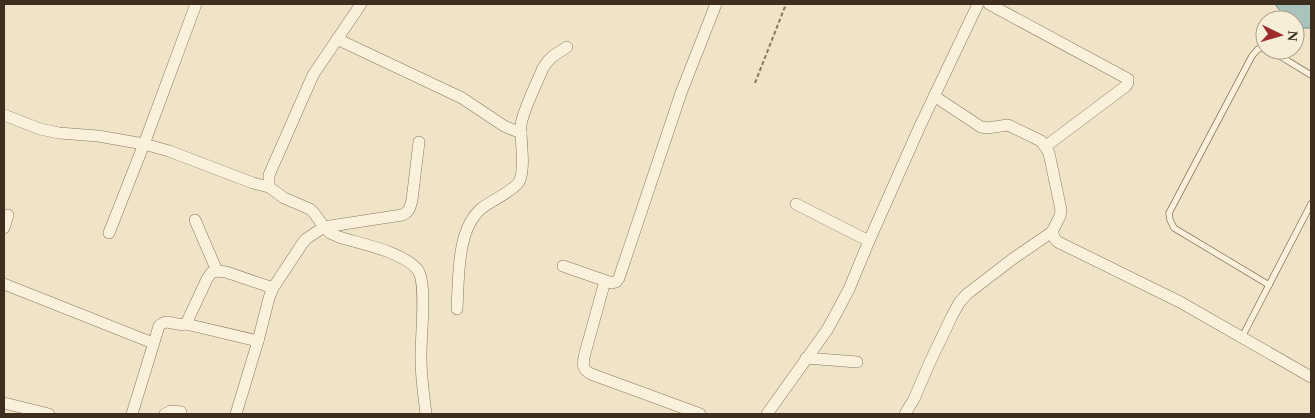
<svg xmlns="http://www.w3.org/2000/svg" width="1315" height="418" font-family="Spectral,serif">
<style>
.water{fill:#a9c4bc;stroke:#6f938a}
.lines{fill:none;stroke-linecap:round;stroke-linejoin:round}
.service-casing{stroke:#8d765c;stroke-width:7}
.minor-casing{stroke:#8d765c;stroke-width:12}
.path{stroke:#8d765c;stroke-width:2;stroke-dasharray:4 2.5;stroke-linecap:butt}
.service{stroke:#faf1dc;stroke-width:5.5}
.minor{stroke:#faf1dc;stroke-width:11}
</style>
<rect width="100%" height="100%" fill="#f0e4c8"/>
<path class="water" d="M1275,4H1311V28H1295V20H1287Z"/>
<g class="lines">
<g class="service-casing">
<g id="service">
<path d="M1265,48L1258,49L1252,56L1169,213L1170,220L1174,228L1269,285"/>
<path d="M1270,50L1311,75"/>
<path d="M1242,337L1311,204"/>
</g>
</g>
<g class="minor-casing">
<g id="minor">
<path d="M361,4L313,75L269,175V187L284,198L310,209L314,213L324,227L330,233L339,237C361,244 401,251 417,269C428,281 420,341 421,360C421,378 424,396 426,414"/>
<path d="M989,4L1128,79V82L1126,86L1046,146"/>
<path d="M337,39L462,98L504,126L521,133"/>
<path d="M934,96L981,127L987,128L1008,125L1041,141L1049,153L1061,210L1060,216L1052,232L1055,239L1058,242L1180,302L1311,377"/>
<path d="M4,115L40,129L59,133L98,136L144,144L169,151L253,183L269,187"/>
<path d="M796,204L869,241"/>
<path d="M195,220L217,271"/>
<path d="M4,228L8,215"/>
<path d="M109,233L144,144L196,4"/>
<path d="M563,266L612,283L616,282L619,278L681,93L716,4"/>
<path d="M605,281L584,357C583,366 582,369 591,374L700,414"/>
<path d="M4,284L153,343"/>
<path d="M457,309C459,279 456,229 482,208C491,201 513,191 519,182C526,168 520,140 521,125C523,110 537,83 543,68L548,61L553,56L567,47"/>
<path d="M186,324L258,341"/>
<path d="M806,358L857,362"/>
<path d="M4,403L49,414"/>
<path d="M132,414L159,326C167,317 176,327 186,324L207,279L211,273L217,271L226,272L273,288"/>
<path d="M165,414L171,411L181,412"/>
<path d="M236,414L258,341L269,298L273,288L302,244L306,239L324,227L402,215C409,212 410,208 412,200L419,142"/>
<path d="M767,414L827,330L838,310L849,289L869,241L920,126L978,4"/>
<path d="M905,414L914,399L929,364L952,316L959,303L967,294L1014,258L1052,232"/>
</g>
</g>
<path class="path" d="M755,83L786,4"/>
<use href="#service" class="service"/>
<use href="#minor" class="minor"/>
</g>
<rect width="1315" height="418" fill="none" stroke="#3d2e20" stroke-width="10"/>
<g transform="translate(1280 35) rotate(95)"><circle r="24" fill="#f7eed8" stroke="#ada18e"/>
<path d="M0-4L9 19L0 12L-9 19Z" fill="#9e2a2b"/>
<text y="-8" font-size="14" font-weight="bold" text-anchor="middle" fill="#3d2e20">N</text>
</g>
</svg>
